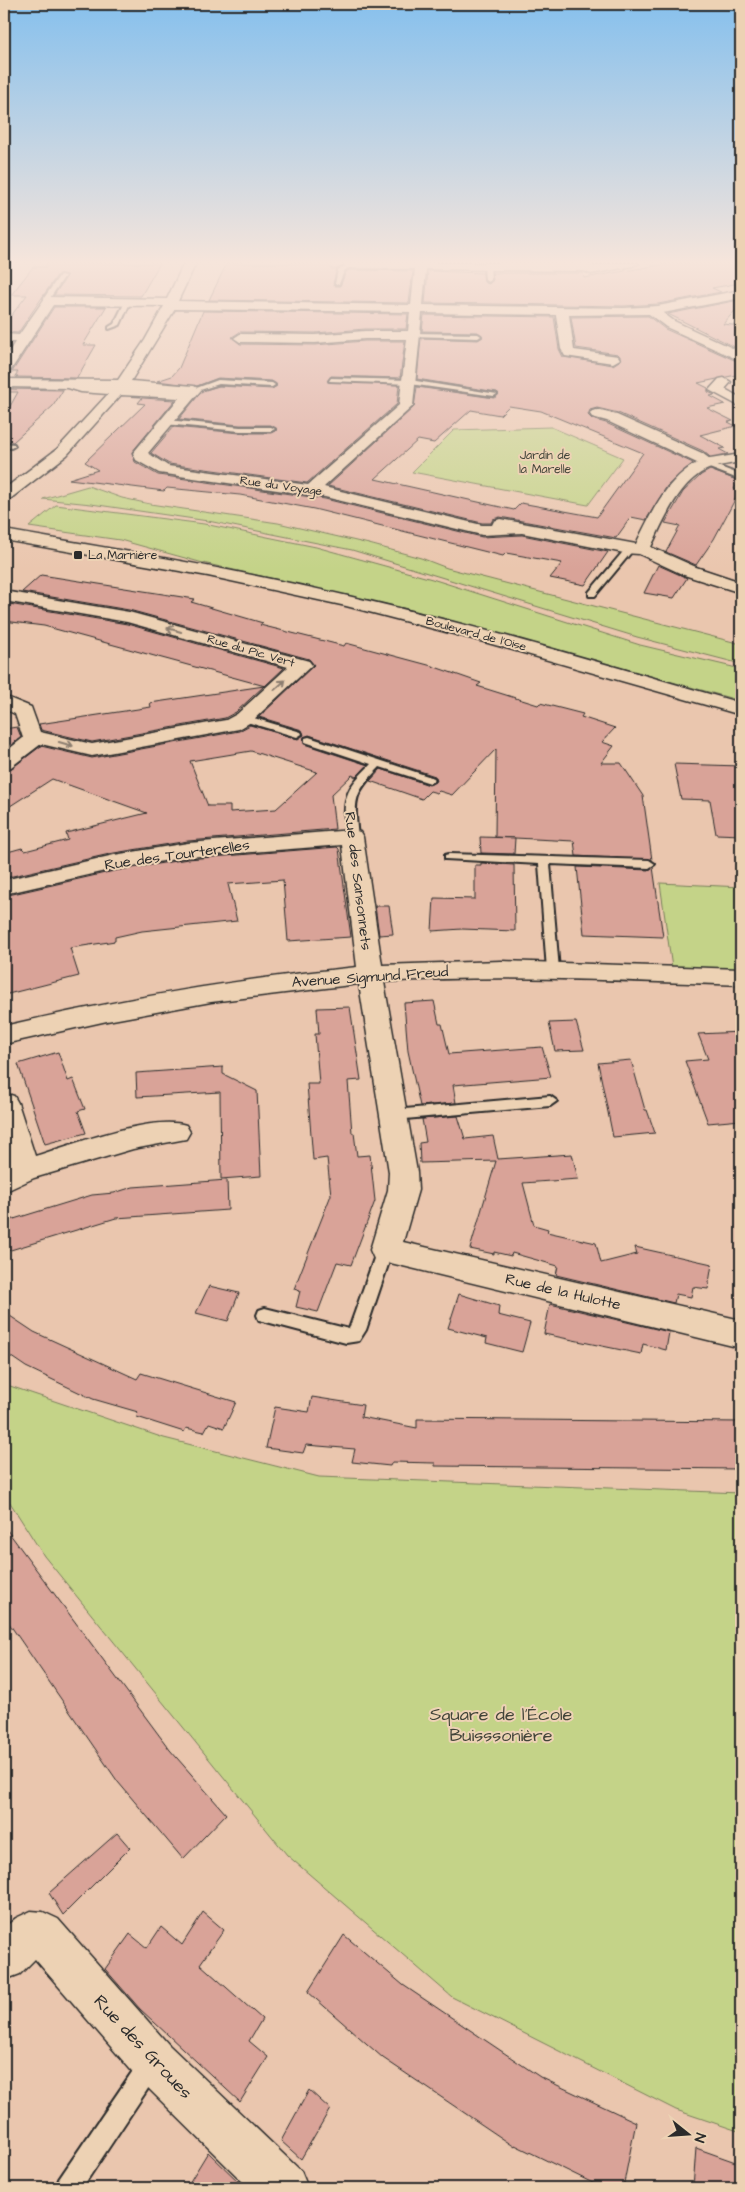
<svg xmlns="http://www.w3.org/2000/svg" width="745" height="2192" font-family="'Architects Daughter',sans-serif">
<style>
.green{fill:#c4d388;stroke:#787f5a}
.building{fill:#d9a398;stroke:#2b2b2b;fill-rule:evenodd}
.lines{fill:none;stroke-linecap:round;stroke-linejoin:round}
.lane-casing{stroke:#2b2b2b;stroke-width:4}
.street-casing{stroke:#2b2b2b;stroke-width:3}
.secondary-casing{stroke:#2b2b2b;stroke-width:3}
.lane{fill:#edd2b4;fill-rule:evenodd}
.street{fill:#edd2b4;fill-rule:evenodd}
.secondary{fill:#edd2b4;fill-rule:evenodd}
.oneway{stroke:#8c7e70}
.poi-dot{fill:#2b2b2b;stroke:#edd2b4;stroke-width:2}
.labels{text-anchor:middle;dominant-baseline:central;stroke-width:4;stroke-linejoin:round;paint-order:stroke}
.far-park-label{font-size:12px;fill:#424439;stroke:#edd2b4}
.far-street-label{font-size:12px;fill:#2b2b2b;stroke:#edd2b4}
.far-poi-label{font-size:12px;fill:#2b2b2b;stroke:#edd2b4;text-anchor:start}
.street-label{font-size:15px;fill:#2b2b2b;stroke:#edd2b4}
.near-park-label{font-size:18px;fill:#424439;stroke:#edd2b4}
.near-street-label{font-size:18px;fill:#2b2b2b;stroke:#edd2b4}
</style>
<rect width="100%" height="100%" fill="#eac6ae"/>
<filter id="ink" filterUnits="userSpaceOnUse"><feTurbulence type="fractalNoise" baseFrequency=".02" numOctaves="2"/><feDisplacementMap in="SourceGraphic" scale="10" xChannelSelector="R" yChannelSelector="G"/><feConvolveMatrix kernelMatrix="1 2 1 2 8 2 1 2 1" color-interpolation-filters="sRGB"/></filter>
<g filter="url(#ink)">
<g class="green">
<path d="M551,427L623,458L588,505L412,472L454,430Z"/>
<path d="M88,486L122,498L150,504L278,523L369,544L421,558L447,568L741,644V664L637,637L352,550L208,521L91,504L43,499Z"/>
<path d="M56,505L204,524L316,547L432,579L640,645L741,669V701L416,611L203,563L120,540L29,527Z"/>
<path d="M660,883L741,887V971L672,968Z"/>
<path d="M4,1384L164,1438L319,1477L741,1493V2132L676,2110L452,1997L287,1855L44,1556L4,1493Z"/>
</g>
<g class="building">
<path d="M46,263H160L141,296L54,295L67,276L58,274L18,333L4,332V325L27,295H11L33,267H46Z"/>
<path d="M227,263H332L331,269H337L333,284L335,286H340L346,272L349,270L413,271L409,303L209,300Z"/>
<path d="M671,263H741V283L712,288L721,292L658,304L624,306L425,303L428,271L483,273L484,282L489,284L493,280L492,273H583L584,278Z"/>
<path d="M739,300L741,304L723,324L741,326V350L668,314Z"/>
<path d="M54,307H106L83,345H96L77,378L16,377L18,376H15L18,372H12Z"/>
<path d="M203,311L408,314L406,329H365L315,333L240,332L232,337L240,344L315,345L365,341H405L400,378L331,376L327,381L399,385L397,404L307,483L169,464L151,453L173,427L240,433H271L277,430L271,425H240L179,419L202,391L219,386L272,389L277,386L272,381L218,378L197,386L157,381L172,376L179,368Z"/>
<path d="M424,315L554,317L559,349L563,357L613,365L622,359L618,354L576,348L571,317L648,316L665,329L741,363V374L698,383L708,388V392L715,395L710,396L725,404L707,408L733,421L728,422L736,426L700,435L725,448L719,449L728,454L710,457L703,451L618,413L597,408L590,410L588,415L592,419L606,423L693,463L667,486L646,520L631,517L616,538L500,517L493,519L491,523H482L328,486L414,407L417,387L494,398L499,394L497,392L417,379L421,338L478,340L483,337L478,332L422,331ZM509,406L541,411L643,453L597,517L521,503L514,510L375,479L418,440L434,443L471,410L500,415Z"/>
<path d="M8,389L63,390L53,406L13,442L4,441V417L18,392H6Z"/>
<path d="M142,398L175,400L132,452L135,462L158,475L325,499L482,537L522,535L608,552L585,585L550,578L562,563L506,553L503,556L314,509L240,495L167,488L164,491L69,479L98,470L85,462L145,404L138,403Z"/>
<path d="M710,470L739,481L734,489L740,490L714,539L696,565L666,552L680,526L665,523L683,492L701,475Z"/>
<path d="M658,565L687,578L674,598L644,593Z"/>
<path d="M41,575L195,599L191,602L263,623L260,625L344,646L346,643L432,666L481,683L477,686L538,705L540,703L583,714L581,717L615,728L602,742L614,746L601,763H621L643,796L652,860L576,856L574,841L495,837L496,749L452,795L439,791L437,793L430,791L422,799L370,781L381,769L429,785L437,781L435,776L309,735L304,737V744L368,765L356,777L352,775L331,795L335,829L188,841L114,853L4,878V853L22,848L25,851L68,840L66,833L147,813L52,779L4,810V771L12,768L41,746L92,758L239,731L250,725L298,739L304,735L302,730L259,717L314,665L309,659L129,610L22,592ZM251,751L317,772L276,809L230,812V806H208L190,761Z"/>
<path d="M9,604L127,624L284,668L265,686L44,626L4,621V608Z"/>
<path d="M264,686L236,712L225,718L92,742L41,730L39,724L151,707L150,703Z"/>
<path d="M17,727L21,737L4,751V729Z"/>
<path d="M674,764L741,766V835L716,834L710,800L681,799Z"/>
<path d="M480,837L515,838L514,854L481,853Z"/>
<path d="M337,847L339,849L351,937L288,941L283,880L228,884L237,921L142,931L115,937V941L70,948L79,976L4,995V896L114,871L188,859Z"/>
<path d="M481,863L514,865L515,931L462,929L432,931L434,898L475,899V865H481Z"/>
<path d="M577,867L649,870L653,867L663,937L584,934Z"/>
<path d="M375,906H389L393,934L379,935Z"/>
<path d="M434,1001L439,1024H442L449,1054L542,1047L551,1077L453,1085L456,1103L420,1106L408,1051L404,1003Z"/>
<path d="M350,1007L361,1080L348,1081L352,1133H354L357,1156L370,1155L375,1201L351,1265L337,1262L318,1312L296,1307L300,1291L294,1289L331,1195L327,1158L313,1160L307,1084H319L315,1034H319L317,1008Z"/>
<path d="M576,1022L584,1050L555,1051L549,1023Z"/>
<path d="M741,1032V1120L708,1123L685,1061L708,1059L698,1034Z"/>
<path d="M58,1052L68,1081L73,1079L85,1109L78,1111L86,1133L45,1144L18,1064Z"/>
<path d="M631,1060L645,1110H647L655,1133L613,1137L598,1063Z"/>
<path d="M223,1067V1074L257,1091L261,1176L221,1179L220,1092L137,1097L136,1073Z"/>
<path d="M458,1116L465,1139L493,1136L498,1159L572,1154L578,1179L523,1183L534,1225L548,1229L547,1232L596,1243L601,1263L637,1254L635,1247L712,1264L708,1289L693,1287L691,1297L676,1294L674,1303L556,1275L558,1266L512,1253L511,1256L494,1252V1254L470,1249L496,1161L420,1163L419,1143L426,1142L422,1119Z"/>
<path d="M227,1180L228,1210L116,1218L4,1252V1222L92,1195L114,1193L133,1187Z"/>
<path d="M209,1286L239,1293L228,1321L196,1313Z"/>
<path d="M459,1294L499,1306L498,1315L530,1323L522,1352L486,1343L487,1338L448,1328Z"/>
<path d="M550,1304L669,1332L666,1350L643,1344L641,1354L544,1334Z"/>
<path d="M4,1312L34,1332L137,1379L141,1373L236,1402L224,1428L209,1423L204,1432L186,1428L184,1432L137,1417L138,1412L93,1399L26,1367L4,1352Z"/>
<path d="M312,1397L363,1405L361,1417L417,1428V1419L741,1422V1469L435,1466V1463L392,1462L390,1466L352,1462L355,1449L306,1445L303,1453L266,1448L275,1407L309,1412Z"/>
<path d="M4,1526L170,1750L226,1814L183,1859L118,1782L4,1616Z"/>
<path d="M117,1833L130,1848L63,1915L49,1893Z"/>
<path d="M203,1912L224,1930L200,1964L262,2019L249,2041L268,2057L240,2102L140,2009L105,1969L130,1934L147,1948L161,1927L182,1945Z"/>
<path d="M344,1935L403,1985L540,2077L636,2122L623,2188H603L515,2145V2147L383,2058L308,1992Z"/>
<path d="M309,2090L330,2109L301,2159L281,2141Z"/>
<path d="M696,2148L741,2164V2188H693Z"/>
<path d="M208,2152L245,2188H186Z"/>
</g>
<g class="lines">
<g class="lane-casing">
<g id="lane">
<path d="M348,264L353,265L344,271L339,284H335L338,270Z"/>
<path d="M487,264L490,266L491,280L488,282L485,280L484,266Z"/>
<path d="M60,275L65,276L50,298L52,301L47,302L44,298Z"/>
<path d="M125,302L130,303L120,325L109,329V327L114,324Z"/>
<path d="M413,333L478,334L481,336L478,338L411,336Z"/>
<path d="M331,378L410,380L497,394L494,396L410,384L329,381Z"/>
<path d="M218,380L272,383L275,385L272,387L219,384L194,392L191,390Z"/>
<path d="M167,420L240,427H271L275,429L271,431H240L164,424L163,422Z"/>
<path d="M4,443L14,444L15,446L11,448L4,447Z"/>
<path d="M707,462L741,475V480L704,466L703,464Z"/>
<path d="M627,547L634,549L595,596H589V592Z"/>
<path d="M244,715L301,732L302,734L297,737L240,720V716Z"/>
<path d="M309,737L434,778L435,780L430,783L380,767C353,794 354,800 358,837L356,839H348C345,834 345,826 345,820C343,792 352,783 371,764L305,742V738Z"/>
<path d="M449,854L649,860L655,864L649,868L550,864L559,970L553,974L547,970L539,864L445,859V855Z"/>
<path d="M550,1096L557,1101L550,1106L394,1120L387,1115L394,1110Z"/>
<path d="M385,1244L390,1246L393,1250L366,1330L359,1341L346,1343L259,1320L257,1315L259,1310L265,1308L349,1329L377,1250L380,1246Z"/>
<path d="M151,2052L159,2056L163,2064L159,2072L82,2188H56L59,2179L143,2056Z"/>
</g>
</g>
<g class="street-casing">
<g id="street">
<path d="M184,263H196L178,301L411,305L415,269L350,268L346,267L344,263H592L593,267L615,263H639L633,266L591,274L584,271L426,269L423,305L624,308L658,306L741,290V298L663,313L674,321L741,352V361L666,327L649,314L569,315L574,350L618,356L620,359L613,363L565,356L561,349L556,315L422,313L413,406L324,487L482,525H492L494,521L500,519L636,544C650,515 667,478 697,463L607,421L592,417L590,414L592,411L597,410L617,415L702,453L710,459L741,454V462C731,464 720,465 711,468C680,479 664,520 651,547L696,567L741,582V593L684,575L639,554L624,553L522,533L482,535L325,497L159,473L136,460L133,453L179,398L121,395L67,455L10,499L4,501V489L57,449L108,394L81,392L68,388L4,387V379L118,380L145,340L164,306L53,305L9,373L4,374V360L15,342H4V334L19,335L45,298L49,297L167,299ZM175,309L410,312L408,331H365L315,335L240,334L234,338L240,342L315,343L365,339H407L399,405L308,485L168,466L148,453L201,390L194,386L131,381Z"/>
<path d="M724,378L731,382L725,389L741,398V407L709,390L719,379Z"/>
<path d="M4,591L129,612L309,661L312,665L251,722L239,729L92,756L41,744L11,767L4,769V753L23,738L15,714L4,709V696L31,707L40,732L92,744L226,720L237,714L288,667L127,622L4,601Z"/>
<path d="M352,830L360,832L363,837L382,965L501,961L741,969V985C622,981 503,974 384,982L417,1172L418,1190L403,1242L741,1320V1348L374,1259L370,1250L388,1190L389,1172L359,984L211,1002L107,1021L4,1044V1026C120,999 238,979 357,967L342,845L188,857L114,869L4,894V880L114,855L188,843Z"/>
<path d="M4,1093L14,1096L18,1103L35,1156C71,1145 152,1114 186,1125L190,1132L186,1139L133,1149L34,1178L4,1192V1168L9,1165L4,1148Z"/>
<path d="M31,1911L43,1912L58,1919L169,2045L301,2171L308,2188H249L137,2077L35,1959L20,1974L4,1980V1928L16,1918Z"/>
</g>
</g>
<g class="secondary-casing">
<path id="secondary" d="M4,530C119,550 234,569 348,596C480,626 611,666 741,703V715L488,643L346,606L208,576L4,540Z"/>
</g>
<use href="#lane" class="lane"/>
<use href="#street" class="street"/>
<use href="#secondary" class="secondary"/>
</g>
<defs><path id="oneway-shaft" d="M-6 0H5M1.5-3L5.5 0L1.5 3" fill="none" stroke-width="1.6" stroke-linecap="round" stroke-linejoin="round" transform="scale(1.25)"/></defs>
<g class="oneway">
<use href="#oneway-shaft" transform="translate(174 630) rotate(-164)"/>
<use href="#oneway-shaft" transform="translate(280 685) rotate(-42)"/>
<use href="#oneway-shaft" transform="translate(66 744) rotate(16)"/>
</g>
</g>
<linearGradient id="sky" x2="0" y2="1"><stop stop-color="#86c0ed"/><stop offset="0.46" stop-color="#f6e5db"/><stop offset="1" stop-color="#f6e5db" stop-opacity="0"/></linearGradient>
<rect width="745" height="570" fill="url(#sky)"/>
<rect class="poi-dot" x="73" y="550" width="10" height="10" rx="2.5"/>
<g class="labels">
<g class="far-park-label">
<text x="545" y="455">Jardin de<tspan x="545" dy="14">la Marelle</tspan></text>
</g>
<g class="far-street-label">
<text transform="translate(281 486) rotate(8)">Rue du Voyage</text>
<text transform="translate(476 634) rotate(15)">Boulevard de l'Oise</text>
<text transform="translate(251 651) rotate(16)">Rue du Pic Vert</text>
</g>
<g class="far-poi-label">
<text x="88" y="555">La Marnière</text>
</g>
<g class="street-label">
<text transform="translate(177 855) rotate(-8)">Rue des Tourterelles</text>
<text transform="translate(358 881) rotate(83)">Rue des Sansonnets</text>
<text transform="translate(370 977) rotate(-4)">Avenue Sigmund Freud</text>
<text transform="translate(563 1292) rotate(13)">Rue de la Hulotte</text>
</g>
<g class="near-park-label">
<text x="501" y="1714">Square de l'École<tspan x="501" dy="21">Buisssonière</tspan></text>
</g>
<g class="near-street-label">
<text transform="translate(143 2047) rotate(47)">Rue des Groues</text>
</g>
</g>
<rect width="745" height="2192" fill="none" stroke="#edd2b4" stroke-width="20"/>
<rect x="10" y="10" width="725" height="2172" fill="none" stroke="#2b2b2b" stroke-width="2" filter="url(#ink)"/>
<g transform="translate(688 2134) rotate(107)" stroke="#edd2b4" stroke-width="4" paint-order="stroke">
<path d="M0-4L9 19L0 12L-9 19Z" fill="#2b2b2b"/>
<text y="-8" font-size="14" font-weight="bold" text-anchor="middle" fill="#2b2b2b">N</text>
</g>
</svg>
